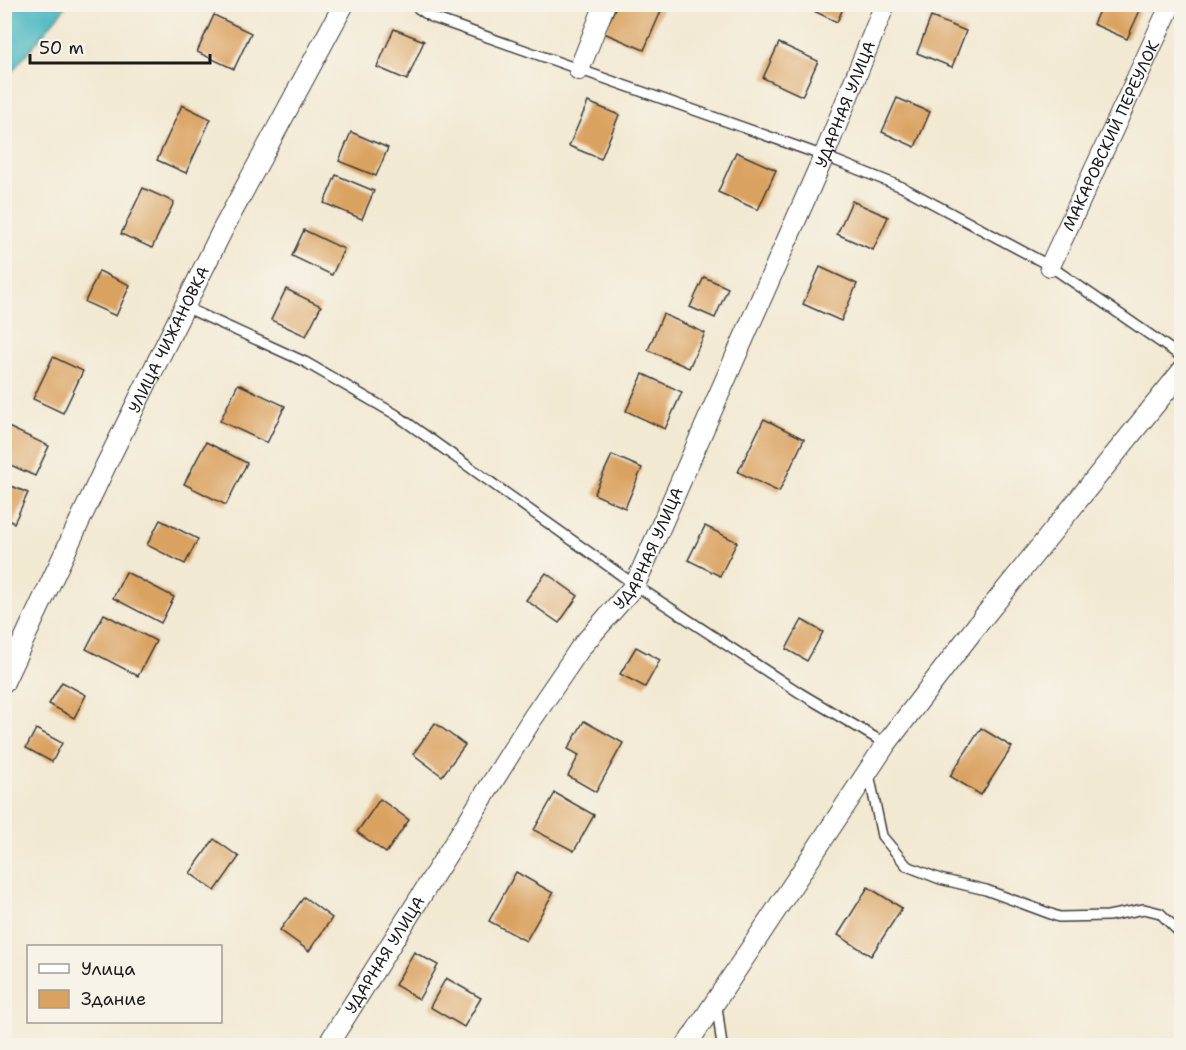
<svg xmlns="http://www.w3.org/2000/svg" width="1186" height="1050" font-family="'Shantell Sans',sans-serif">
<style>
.water{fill:#47b6c0;stroke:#32696e;stroke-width:1.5}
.building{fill:#daa260}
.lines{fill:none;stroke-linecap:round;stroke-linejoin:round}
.lane-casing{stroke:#3c3b37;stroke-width:12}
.street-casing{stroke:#3c3b37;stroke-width:22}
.lane{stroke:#fff;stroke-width:9}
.street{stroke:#fff;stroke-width:20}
.labels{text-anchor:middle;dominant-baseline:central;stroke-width:4.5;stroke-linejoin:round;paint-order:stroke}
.street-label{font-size:16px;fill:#1c1c1c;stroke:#f7f3e8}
</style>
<rect width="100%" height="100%" fill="#f7f3e8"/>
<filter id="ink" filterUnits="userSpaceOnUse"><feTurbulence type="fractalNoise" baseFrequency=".0167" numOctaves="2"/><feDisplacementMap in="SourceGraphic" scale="12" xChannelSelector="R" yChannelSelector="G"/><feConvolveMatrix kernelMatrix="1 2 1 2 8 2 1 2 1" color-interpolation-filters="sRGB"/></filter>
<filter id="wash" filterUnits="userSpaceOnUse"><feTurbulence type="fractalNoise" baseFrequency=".008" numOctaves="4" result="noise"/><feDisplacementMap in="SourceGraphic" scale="24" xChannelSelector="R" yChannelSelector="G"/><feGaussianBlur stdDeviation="1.35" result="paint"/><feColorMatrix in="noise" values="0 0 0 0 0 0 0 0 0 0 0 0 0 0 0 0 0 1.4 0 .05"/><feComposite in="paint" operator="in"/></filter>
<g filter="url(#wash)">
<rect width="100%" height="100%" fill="#f2e9d3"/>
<path class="water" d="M5,4L67,5L5,80L4,5Z"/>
<g id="blocks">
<g class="building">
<path d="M617,4H652L662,9L644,50L604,33Z"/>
<path d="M799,4H845L837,22Z"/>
<path d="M1102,4L1142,6L1127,39L1093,24Z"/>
<path d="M214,15L251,33L234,69L197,52Z"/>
<path d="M931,17L966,31L952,67L917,53Z"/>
<path d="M394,29L424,41L407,80L377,67Z"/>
<path d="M779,43L818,61L802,96L763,78Z"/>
<path d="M897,98L930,112L915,147L882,132Z"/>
<path d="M588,102L619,115L601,159L569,146Z"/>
<path d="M182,105L211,119L186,173L157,160Z"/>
<path d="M351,132L388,148L376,176L339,161Z"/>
<path d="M736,152L776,170L758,210L718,192Z"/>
<path d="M336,175L374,191L362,219L324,203Z"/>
<path d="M143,188L174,202L152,248L121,234Z"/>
<path d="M852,201L888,217L873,250L837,234Z"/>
<path d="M304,230L344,249L332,275L292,256Z"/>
<path d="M820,267L857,284L841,321L803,304Z"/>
<path d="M99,271L130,285L116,316L85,302Z"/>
<path d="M704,277L728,288L715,318L690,307Z"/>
<path d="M286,289L321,306L306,336L271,320Z"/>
<path d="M663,314L705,333L689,368L648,350Z"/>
<path d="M53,357L83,371L63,413L33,399Z"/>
<path d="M643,374L682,392L665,429L626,411Z"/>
<path d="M238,384L285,406L267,443L220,421Z"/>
<path d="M764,419L804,439L779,492L738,472Z"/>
<path d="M4,425L49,446L35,476L4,462Z"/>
<path d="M206,442L247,463L226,505L184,484Z"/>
<path d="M612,455L642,468L625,508L594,494Z"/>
<path d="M4,483L28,493L14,523L4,518Z"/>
<path d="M160,520L198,539L185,564L147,545Z"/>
<path d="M705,526L737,542L720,576L688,560Z"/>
<path d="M126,572L174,597L161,623L113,598Z"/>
<path d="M546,573L578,596L559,623L526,600Z"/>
<path d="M104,614L156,641L138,676L86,649Z"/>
<path d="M802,620L823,632L807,661L786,649Z"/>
<path d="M636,647L660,660L645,687L620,674Z"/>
<path d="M62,682L86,695L74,718L49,704Z"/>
<path d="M584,721L623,743L596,792L568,776L579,755L568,749Z"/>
<path d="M435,723L465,745L442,776L413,754Z"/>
<path d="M981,728L1012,747L981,795L950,776Z"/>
<path d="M36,729L62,743L52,762L26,748Z"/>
<path d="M555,793L594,815L574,851L534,830Z"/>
<path d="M380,799L409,820L386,853L357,832Z"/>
<path d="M214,839L239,857L215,891L190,873Z"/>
<path d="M516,872L553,893L526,941L489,921Z"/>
<path d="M868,887L902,908L871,956L838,935Z"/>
<path d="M304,897L332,918L309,951L280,930Z"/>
<path d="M414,952L438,965L419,999L395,985Z"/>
<path d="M446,978L481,998L464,1027L430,1007Z"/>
</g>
</g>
</g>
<g filter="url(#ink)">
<use href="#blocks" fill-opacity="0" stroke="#3c3b37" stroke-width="1.5"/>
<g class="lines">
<g class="lane-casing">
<g id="lane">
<path d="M412,4L431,17L824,156L902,187L1050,266L1182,357"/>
<path d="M185,307L305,362L395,414L635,585L800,693L886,744"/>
<path d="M869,774L882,836L907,866L940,879L986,890L1059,917L1108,916L1144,909L1160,913L1182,935"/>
<path d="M717,1006L722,1046"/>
</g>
</g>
<g class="street-casing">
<g id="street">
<path d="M579,70L605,4"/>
<path id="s1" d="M1050,266L1171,4"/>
<path id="s2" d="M4,682L106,465L223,229L344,4"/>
<path id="s3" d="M327,1046L532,719L581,647L635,585L824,156L885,4"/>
<path d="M686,1046L886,744L978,624L1182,371"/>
</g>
</g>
<use href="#lane" class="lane"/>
<use href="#street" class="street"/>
</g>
</g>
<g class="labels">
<g class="street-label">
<text stroke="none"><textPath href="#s3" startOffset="1080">УДАРНАЯ УЛИЦА</textPath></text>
<text stroke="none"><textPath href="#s1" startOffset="144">МАКАРОВСКИЙ ПЕРЕУЛОК</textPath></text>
<text stroke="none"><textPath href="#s2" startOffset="380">УЛИЦА ЧИЖАНОВКА</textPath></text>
<text stroke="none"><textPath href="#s3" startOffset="594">УДАРНАЯ УЛИЦА</textPath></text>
<text stroke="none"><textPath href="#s3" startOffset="108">УДАРНАЯ УЛИЦА</textPath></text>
</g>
</g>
<rect width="1186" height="1050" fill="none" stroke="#f7f3e8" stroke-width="24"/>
<rect x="27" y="945" width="195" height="78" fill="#f7f3e8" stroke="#9f9d96" stroke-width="1.5"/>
<rect x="39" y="964" width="30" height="9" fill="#ffffff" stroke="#9f9d96" stroke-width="1.5"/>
<text x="81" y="975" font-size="18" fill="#1c1c1c">Улица</text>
<rect x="39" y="990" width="30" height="18" fill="#daa260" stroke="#9f9d96" stroke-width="1.5"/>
<text x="81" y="1005" font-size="18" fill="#1c1c1c">Здание</text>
<path d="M30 54v9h180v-9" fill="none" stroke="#1c1c1c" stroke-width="3"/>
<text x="39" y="54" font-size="18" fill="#1c1c1c" stroke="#f7f3e8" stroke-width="4.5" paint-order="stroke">50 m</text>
</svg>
